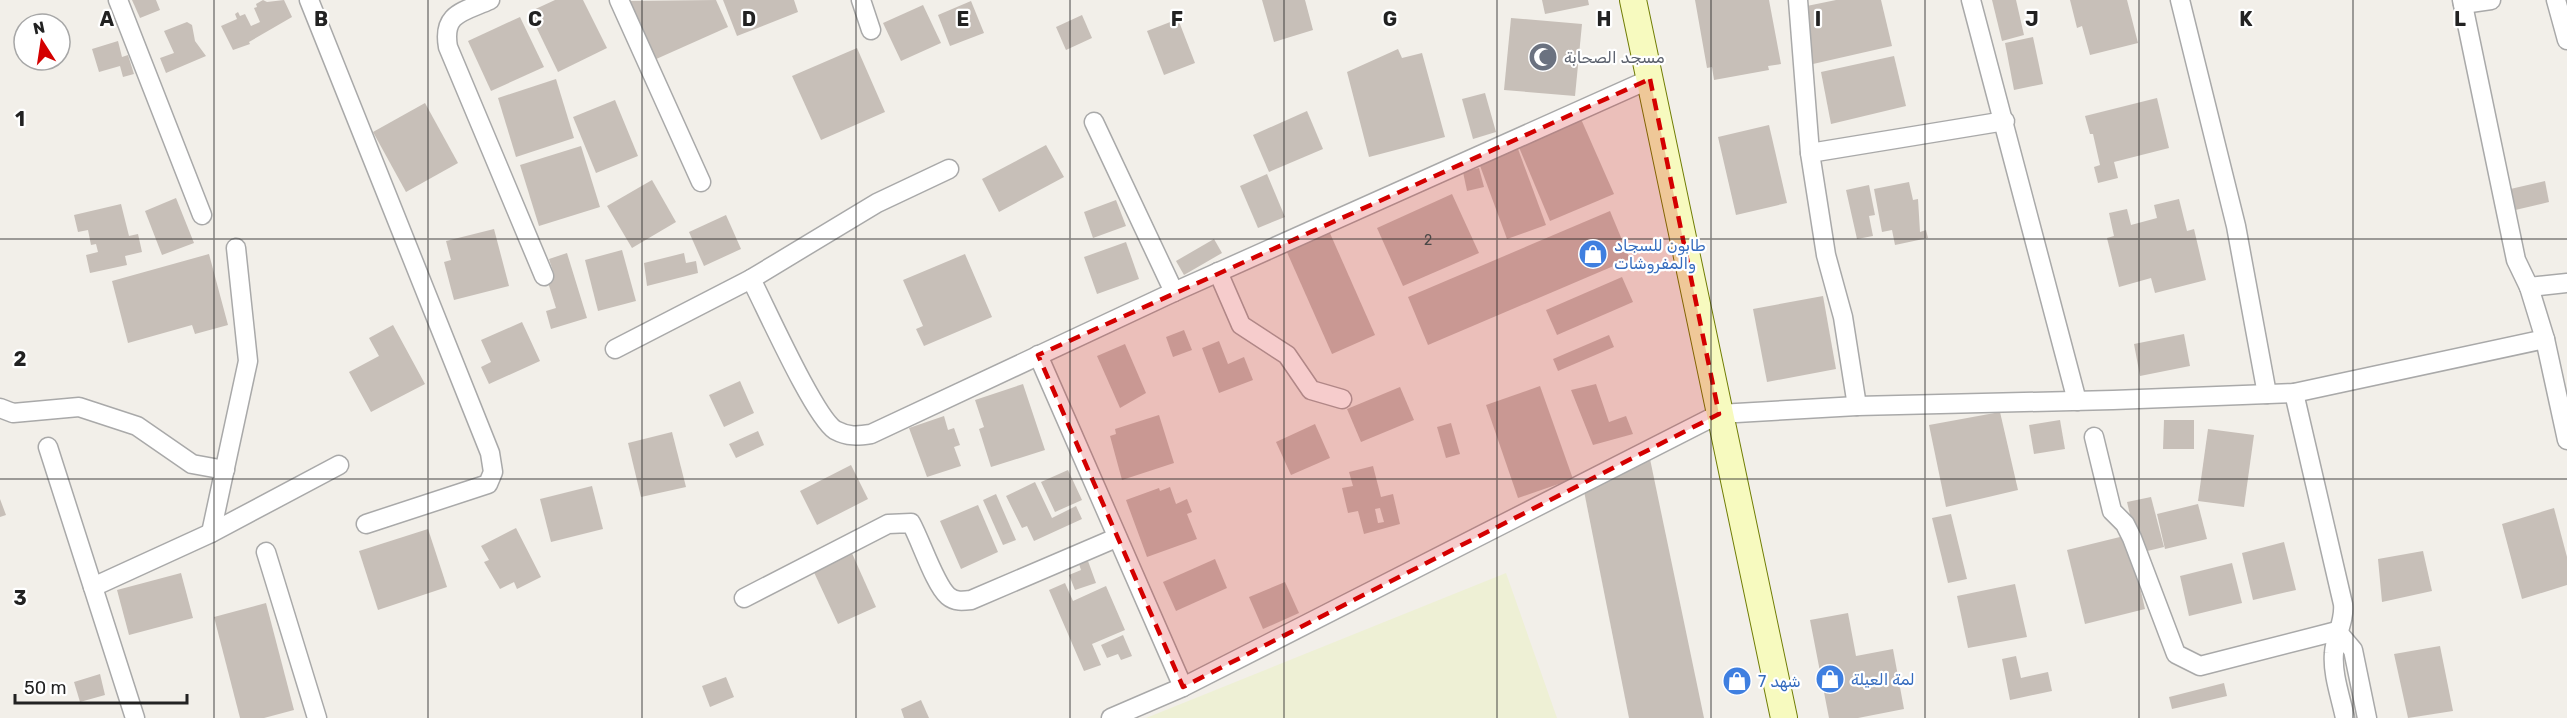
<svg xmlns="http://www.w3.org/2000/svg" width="2567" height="718" font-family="Rubik,'Noto Naskh Arabic',sans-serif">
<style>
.farmland{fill:#eef0d5}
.building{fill:#c7bfb8;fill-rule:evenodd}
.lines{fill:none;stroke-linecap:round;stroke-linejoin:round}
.minor-casing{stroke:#a9a9a9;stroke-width:21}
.secondary-casing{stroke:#707d05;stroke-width:28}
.minor{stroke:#fff;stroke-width:18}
.secondary{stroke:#f7fabf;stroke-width:26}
.marked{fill:#d40000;fill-opacity:0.2;stroke:#d40000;stroke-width:4.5;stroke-dasharray:12 8;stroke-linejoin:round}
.grid{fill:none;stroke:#222;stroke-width:1.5;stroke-opacity:0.55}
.labels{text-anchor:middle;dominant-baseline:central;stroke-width:4.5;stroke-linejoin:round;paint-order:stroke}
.number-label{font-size:14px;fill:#4b4948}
.worship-label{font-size:16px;fill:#5b616d;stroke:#fff;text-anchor:start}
.shop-label{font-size:16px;fill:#366cbe;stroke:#fff;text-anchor:start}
.grid-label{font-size:20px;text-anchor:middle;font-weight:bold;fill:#222;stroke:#fff;stroke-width:4.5;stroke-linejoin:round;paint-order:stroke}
</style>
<rect width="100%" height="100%" fill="#f2efe9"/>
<path class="farmland" d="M1506,573L1557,718H1146Z"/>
<g class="building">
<path d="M132,0H156L160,10L140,18Z"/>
<path d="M263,0L267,2L284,0L292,17L249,42L250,44L233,50L221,26L237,19L235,14L238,12L240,16L245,14L251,26L260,22L254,8L257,7L256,4Z"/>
<path d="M555,0H583L607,48L558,72L529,12Z"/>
<path d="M716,0L728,27L654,60L628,1Z"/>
<path d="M723,0H794L798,12L737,36Z"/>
<path d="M1262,0H1305L1313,30L1274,42Z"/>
<path d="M1542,0H1588L1589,5L1545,14Z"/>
<path d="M1695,0H1769L1781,64L1768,66L1769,70L1714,80L1712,67L1707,68Z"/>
<path d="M1836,0H1881L1892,46L1813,64L1802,7Z"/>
<path d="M1992,0H2016L2024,35L2002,41Z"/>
<path d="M2070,0H2127L2138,43L2090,55L2082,26L2077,28Z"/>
<path d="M971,1L984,33L950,46L938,15Z"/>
<path d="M923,5L941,43L901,61L883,23Z"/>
<path d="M1082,15L1092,38L1066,50L1056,27Z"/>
<path d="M520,17L544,67L491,91L468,41Z"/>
<path d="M1511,18L1582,24L1575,96L1504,90Z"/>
<path d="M1178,19L1195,63L1164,75L1147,31Z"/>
<path d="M187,22L192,25L195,41L206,56L166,73L160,58L174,53L164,31Z"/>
<path d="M2033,37L2043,84L2014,90L2005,43Z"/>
<path d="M118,41L122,57L128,55L134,74L123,77L120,66L99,72L92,49Z"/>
<path d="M857,48L885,112L821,140L792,76Z"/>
<path d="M1398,49L1402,58L1422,53L1445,137L1369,157L1347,72Z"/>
<path d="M1894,56L1906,106L1831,124L1821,72Z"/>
<path d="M556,79L574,138L516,157L498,98Z"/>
<path d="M1485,93L1496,132L1473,139L1462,99Z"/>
<path d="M2157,98L2169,148L2114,162L2118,178L2098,183L2094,167L2100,165L2093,134H2090L2085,116Z"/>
<path d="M615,100L638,156L596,173L573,117Z"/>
<path d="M425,103L458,163L406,192L373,132Z"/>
<path d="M1307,111L1323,149L1269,172L1253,135Z"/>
<path d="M1581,119L1614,194L1550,221L1518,145Z"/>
<path d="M1769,125L1787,203L1736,215L1718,137Z"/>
<path d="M1046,145L1064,177L999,212L982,179Z"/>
<path d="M581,146L600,207L539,226L520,165Z"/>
<path d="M1518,149L1546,225L1507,239L1479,163Z"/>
<path d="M1479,168L1484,187L1467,191L1463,172Z"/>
<path d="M1267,174L1285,217L1258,228L1240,186Z"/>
<path d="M652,180L676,222L632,248L607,206Z"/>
<path d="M2545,181L2549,202L2511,211L2506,190Z"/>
<path d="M1909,182L1913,200L1918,199L1920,232L1926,230L1928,238L1895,245L1892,230L1882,232L1874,189Z"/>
<path d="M1869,185L1875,215L1869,216L1873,236L1857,239L1846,190Z"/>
<path d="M1452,194L1479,253L1403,286L1377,228Z"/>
<path d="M176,198L194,243L162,255L145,211Z"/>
<path d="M2179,199L2187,231L2194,229L2206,280L2155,293L2151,278L2119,287L2107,238L2114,236L2109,213L2127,209L2131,225L2157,218L2154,205Z"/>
<path d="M1116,200L1126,226L1093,238L1084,212Z"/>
<path d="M121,204L129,236L138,234L142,252L125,256L127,265L90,273L86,255L98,252L96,244L91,245L88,230L78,232L74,215Z"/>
<path d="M1610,211L1630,259L1428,345L1408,297Z"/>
<path d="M726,215L741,249L704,266L689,232Z"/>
<path d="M494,229L509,286L454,300L444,262L451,260L446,241Z"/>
<path d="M1329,231L1375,335L1332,354L1286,250Z"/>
<path d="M1214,239L1222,253L1184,275L1176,261Z"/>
<path d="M1126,242L1139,279L1097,294L1084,257Z"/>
<path d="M622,250L636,301L598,311L585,260Z"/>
<path d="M567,253L587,318L551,329L546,311L556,308L546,276L554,274L549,259Z"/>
<path d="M684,253L686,263L696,261L698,273L647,286L644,263Z"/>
<path d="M209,254L228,325L195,334L192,325L128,343L112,281Z"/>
<path d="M965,254L992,317L924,346L916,329L923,326L903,280Z"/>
<path d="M1622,277L1633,302L1557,335L1546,310Z"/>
<path d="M1823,296L1836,369L1767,382L1753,309Z"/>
<path d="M522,322L540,361L489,384L481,367L491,362L481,340Z"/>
<path d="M393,325L425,384L371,412L349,372L379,356L369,338Z"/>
<path d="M1184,330L1192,350L1173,357L1166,337Z"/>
<path d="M2184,334L2190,366L2140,376L2134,344Z"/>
<path d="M1609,335L1614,347L1558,371L1553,359Z"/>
<path d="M1219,341L1228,364L1244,357L1253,380L1219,393L1202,348Z"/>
<path d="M1125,344L1146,393L1120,408L1097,356Z"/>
<path d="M740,381L754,413L724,427L709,395Z"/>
<path d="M1023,384L1045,450L991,467L979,429L984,427L975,400Z"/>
<path d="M1596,384L1609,422L1626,416L1633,434L1593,445L1571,390Z"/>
<path d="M1540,386L1573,479L1518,498L1486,405Z"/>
<path d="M1400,387L1414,420L1361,442L1347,409Z"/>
<path d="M2000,412L2018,490L1946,507L1929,425Z"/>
<path d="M1159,415L1174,463L1122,480L1110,436L1116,434L1115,429Z"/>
<path d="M944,416L948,430L954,428L960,445L954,447L961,466L927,477L909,428Z"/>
<path d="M2060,420L2065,449L2034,454L2029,425Z"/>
<path d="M2164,420H2194V449H2163Z"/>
<path d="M1451,423L1460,454L1446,458L1437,427Z"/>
<path d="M1315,424L1330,458L1291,475L1276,442Z"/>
<path d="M2208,429L2254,435L2244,507L2198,501Z"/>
<path d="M758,431L764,445L736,458L729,444Z"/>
<path d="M672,432L686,487L641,497L628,443Z"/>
<path d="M1650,459L1704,718H1629L1583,486Z"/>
<path d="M851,465L868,499L817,525L800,491Z"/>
<path d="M1373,466L1381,497L1393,494L1400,524L1364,534L1358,511L1348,513L1342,488L1353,486L1349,472ZM1380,508L1384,522L1378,523L1375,509Z"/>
<path d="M1068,470L1082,500L1055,512L1041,482Z"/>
<path d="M1035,482L1052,518L1076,506L1082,519L1034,541L1027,526L1022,528L1006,496Z"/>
<path d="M592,486L603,529L551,542L540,499Z"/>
<path d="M1170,487L1176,504L1187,499L1192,512L1187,514L1197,539L1147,557L1126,500L1159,488L1160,491Z"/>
<path d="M996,494L1016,540L1003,545L983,500Z"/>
<path d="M2151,497L2164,547L2139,553L2127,502Z"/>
<path d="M0,499L6,515L0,517Z"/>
<path d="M2198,504L2207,539L2165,549L2157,514Z"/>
<path d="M978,505L998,552L961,569L940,521Z"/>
<path d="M2554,508L2567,557V585L2522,599L2502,524Z"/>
<path d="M1951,514L1967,579L1948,583L1932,518Z"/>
<path d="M516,528L541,577L517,589L514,582L500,589L484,562L489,560L481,546Z"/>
<path d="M428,529L447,587L378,610L359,551Z"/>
<path d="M2128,535L2145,609L2085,624L2067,550Z"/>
<path d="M2284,542L2296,590L2253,600L2242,553Z"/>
<path d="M851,551L876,607L838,624L812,568Z"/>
<path d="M2423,551L2432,591L2382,602L2378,559Z"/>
<path d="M1215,559L1227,588L1176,611L1163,582Z"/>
<path d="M1088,561L1096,583L1075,590L1069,575L1081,570L1079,564Z"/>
<path d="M2232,563L2242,603L2189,616L2180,576Z"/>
<path d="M181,573L193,618L129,635L117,590Z"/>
<path d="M1285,582L1299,613L1263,629L1249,597Z"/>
<path d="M1065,583L1073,601L1106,586L1125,630L1092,644L1101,665L1084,671L1049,590Z"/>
<path d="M2015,584L2027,637L1968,648L1957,596Z"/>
<path d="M266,603L294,710L264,718H240L214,617Z"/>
<path d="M1848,613L1856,656L1893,649L1904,709L1858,718H1829L1810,620Z"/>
<path d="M1123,635L1132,656L1121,660L1118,654L1107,658L1101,645Z"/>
<path d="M2440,646L2453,711L2408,718L2394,654Z"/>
<path d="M2016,656L2021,678L2048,672L2052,691L2010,700L2002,659Z"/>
<path d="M100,674L105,695L80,702L74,682Z"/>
<path d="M726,677L734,697L710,707L702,686Z"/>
<path d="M2224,683L2227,696L2172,709L2169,697Z"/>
<path d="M921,700L929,718H904L901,709Z"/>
</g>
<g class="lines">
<g class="minor-casing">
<g id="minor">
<path d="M118,0L202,215"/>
<path d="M309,0L490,453L493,472L488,484L366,524"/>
<path d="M490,0C463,12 442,13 448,47L544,276"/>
<path d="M619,0L701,182"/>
<path d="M861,0L871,30"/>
<path d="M1798,0L1810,153L1826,255L1843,317L1857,406"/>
<path d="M1971,0L2077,401"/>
<path d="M2180,0L2236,226L2267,394"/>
<path d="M2462,0L2516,260L2529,287L2567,283"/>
<path d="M2556,0L2567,40"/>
<path d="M2463,4L2491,0"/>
<path d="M1094,122L1174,292"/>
<path d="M1810,153L2005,121"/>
<path d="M1218,272L1241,325L1287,355L1311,390L1342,399"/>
<path d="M751,279L877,203L949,169"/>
<path d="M2529,287L2545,339L2567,440"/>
<path d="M615,349L751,279C766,308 814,416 835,430C848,437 858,436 871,434L1174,292L1650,79"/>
<path d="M1038,355L1183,687"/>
<path d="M2294,393L2343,604C2345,622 2335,635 2334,653C2332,674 2341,698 2345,718"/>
<path d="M0,408L13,413L79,407L137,426L192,464L225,470"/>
<path d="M2094,437L2112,511L2125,524L2132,538L2176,654L2200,666L2337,631L2353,650L2367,718"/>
<path d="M48,447L135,718"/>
<path d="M211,533L248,361L236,248"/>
<path d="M266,552L317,718"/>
<path d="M93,587L211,533L339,465"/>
<path d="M744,598L888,524L911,523C921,541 935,585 948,596C955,602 963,601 971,600L1116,538"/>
<path d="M1111,718L1183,687L1719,414L1857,406L2113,400L2294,393L2545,339"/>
</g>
</g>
<g class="secondary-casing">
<path id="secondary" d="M1633,0L1784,718"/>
</g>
<use href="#minor" class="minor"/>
<use href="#secondary" class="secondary"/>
</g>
<path class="marked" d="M1650,79L1719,414L1183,687L1038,355Z"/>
<path class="grid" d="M214,0V718M428,0V718M642,0V718M856,0V718M1070,0V718M1284,0V718M1497,0V718M1711,0V718M1925,0V718M2139,0V718M2353,0V718M0,239H2567M0,479H2567"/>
<defs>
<g id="mosque-disc" transform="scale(1.5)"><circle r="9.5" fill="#6b7280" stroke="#fff"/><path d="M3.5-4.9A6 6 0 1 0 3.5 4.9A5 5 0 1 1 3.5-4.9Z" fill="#fff"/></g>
<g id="shop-disc" transform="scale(1.5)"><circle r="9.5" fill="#3f7fe0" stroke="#fff"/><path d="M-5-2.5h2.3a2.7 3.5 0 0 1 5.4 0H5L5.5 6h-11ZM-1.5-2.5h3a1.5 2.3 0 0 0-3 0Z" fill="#fff"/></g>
</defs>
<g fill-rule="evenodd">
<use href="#mosque-disc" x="1543" y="57"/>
<use href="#shop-disc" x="1593" y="254"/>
<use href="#shop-disc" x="1830" y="679"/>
<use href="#shop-disc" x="1737" y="681"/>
</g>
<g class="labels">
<g class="number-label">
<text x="1428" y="240">2</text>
</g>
<g class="worship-label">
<text x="1564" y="57">مسجد الصحابة</text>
</g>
<g class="shop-label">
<text x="1614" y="245">طابون للسجاد<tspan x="1614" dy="18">والمفروشات</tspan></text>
<text x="1851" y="679">لمة العيلة</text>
<text x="1758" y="681">شهد 7</text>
</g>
</g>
<g class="grid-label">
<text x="107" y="26">A</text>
<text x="321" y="26">B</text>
<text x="535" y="26">C</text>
<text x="749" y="26">D</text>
<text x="963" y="26">E</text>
<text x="1177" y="26">F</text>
<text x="1390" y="26">G</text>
<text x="1604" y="26">H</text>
<text x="1818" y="26">I</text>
<text x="2032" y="26">J</text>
<text x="2246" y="26">K</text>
<text x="2460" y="26">L</text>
<text x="20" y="126">1</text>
<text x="20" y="366">2</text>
<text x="20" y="605">3</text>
</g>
<g transform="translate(42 42) rotate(348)"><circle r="28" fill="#ffffff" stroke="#a7a7a7" stroke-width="1.5"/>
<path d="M0-4.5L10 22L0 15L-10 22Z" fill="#d40000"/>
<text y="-9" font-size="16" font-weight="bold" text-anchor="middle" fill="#222222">N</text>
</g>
<path d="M15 694v9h172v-9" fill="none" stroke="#222222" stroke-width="3"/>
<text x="24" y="694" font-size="18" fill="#222222" stroke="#ffffff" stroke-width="4.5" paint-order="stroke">50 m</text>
</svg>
